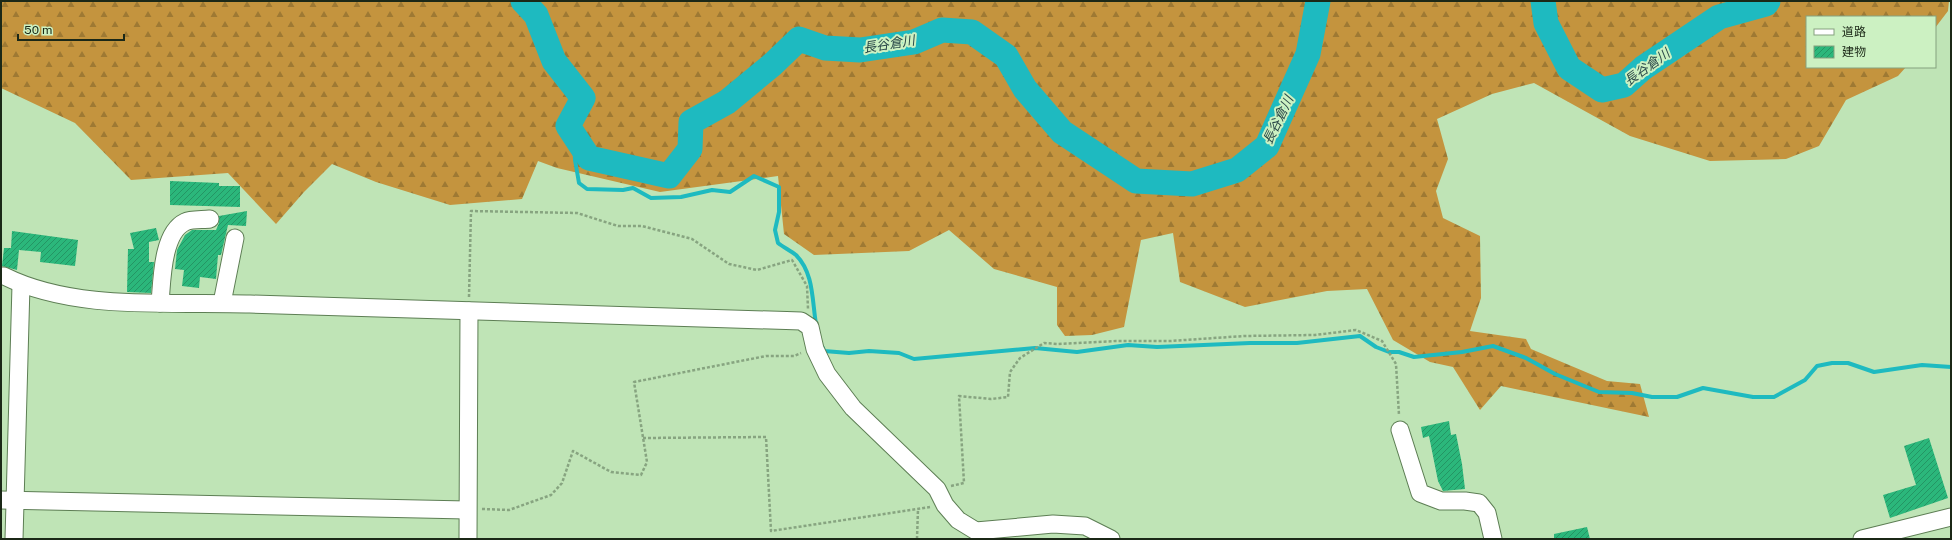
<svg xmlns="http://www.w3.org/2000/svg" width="1952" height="540" font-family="'Public Sans','Noto Sans JP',sans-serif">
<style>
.forest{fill:url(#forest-firs)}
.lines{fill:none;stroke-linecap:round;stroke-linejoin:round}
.stream{stroke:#1ebac0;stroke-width:4}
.river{stroke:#1ebac0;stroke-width:25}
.building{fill:url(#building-hatch)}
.minor-casing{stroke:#5d7e54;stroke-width:19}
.path{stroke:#87a480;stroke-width:2.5;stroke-dasharray:3 2;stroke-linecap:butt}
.minor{stroke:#fff;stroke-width:17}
.labels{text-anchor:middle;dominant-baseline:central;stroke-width:4;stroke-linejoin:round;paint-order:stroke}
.water-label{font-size:13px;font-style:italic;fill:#294748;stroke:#ccf1c2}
</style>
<defs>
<pattern id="forest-firs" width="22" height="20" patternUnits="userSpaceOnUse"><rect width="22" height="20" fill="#c4943e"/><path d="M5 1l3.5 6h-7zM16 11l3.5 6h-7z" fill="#9e7933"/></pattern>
<pattern id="building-hatch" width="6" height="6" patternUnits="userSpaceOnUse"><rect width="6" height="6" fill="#2bb77b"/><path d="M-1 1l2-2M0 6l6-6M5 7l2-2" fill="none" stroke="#249564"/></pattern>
</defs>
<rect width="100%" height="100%" fill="#bfe4b6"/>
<path class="forest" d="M1,1H1949L1948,11L1935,28V17H1807V67H1906L1898,76L1846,100L1819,146L1786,159L1710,161L1630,136L1534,83L1492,94L1437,119L1448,159L1436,191L1443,218L1480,236L1481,298L1470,331L1526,339L1531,349L1607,381L1640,384L1649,417L1501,386L1480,410L1453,367L1430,362L1393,340L1367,289L1327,291L1245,307L1180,282L1173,233L1141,240L1124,327L1092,335L1065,336L1057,325V287L994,269L949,230L909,251L814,255L784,234L778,176L660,192L557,168L538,161L522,199L450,205L376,182L332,164L304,192L276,224L228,173L131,180L75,123L1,88Z"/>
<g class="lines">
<g class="stream">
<path d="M574,135L575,160L579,183L587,189L623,190L633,188L651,198L681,197L712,190L730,192L754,176L779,187V212L775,230L778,243C783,247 791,251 796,255C814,273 812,301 816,324"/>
<path d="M823,348L824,351L849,353L869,351L899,353L914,359L1035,348L1077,352L1128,345L1157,347L1250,343H1297L1360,336L1376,347L1389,352H1399L1414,357L1462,352L1493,346L1526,358L1555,374L1599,392L1632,393L1652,397H1677L1703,388L1753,397H1774L1805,380L1817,366L1832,363H1848L1874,372L1922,365L1951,367"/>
</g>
<g class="river">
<path d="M523,1L536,15L554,61L583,98L568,126L589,158L669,176L690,149L691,122L727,102L773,64L799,39L825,48L860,50L914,42L942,30L972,32L1006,56L1025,89L1062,132L1136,181L1192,184L1237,170L1267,146L1308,54L1318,1"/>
<path d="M1543,1L1546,23L1569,68L1602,90L1624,85L1643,68L1719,17L1766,4L1768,1"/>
</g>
</g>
<g class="building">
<path d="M170,181L219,183V186H240V207L170,205Z"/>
<path d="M247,211L246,226L228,225L221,255H218L216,279L200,277L199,288L182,286L184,270L175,269L177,250L185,235L192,230H216L219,223V216Z"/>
<path d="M156,228L159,240L149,242V262H154L151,293L127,292L128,249H134L130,233Z"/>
<path d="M12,231L78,240L75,266L40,262L41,252L19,250L17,270L2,266L4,248H11Z"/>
<path d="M1449,421L1451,435L1456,434L1462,464L1465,489L1443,491L1438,481L1429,436L1423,438L1421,427Z"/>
<path d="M1929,438L1948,498L1890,518L1883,495L1916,485L1904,446Z"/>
<path d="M1587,527L1590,539H1554V534Z"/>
</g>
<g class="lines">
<g class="minor-casing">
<g id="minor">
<path d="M1,276H4C76,312 171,301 250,304C433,310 617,316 801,321L810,327L815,349L827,374L853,408L937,489L945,505L958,520L976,531L1053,524L1085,526L1111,539"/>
<path d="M160,303C162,281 162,233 185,222C191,219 203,220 210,219"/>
<path d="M222,303L235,238"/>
<path d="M1400,430L1420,493L1441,501H1465L1479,503L1487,513L1493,539"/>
<path d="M1,500L467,510"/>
<path d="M14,539L21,285"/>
<path d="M468,539L469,311"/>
<path d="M1862,539L1951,517"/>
</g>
</g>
<g class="path">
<path d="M469,297L471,211L577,213L618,226H642L692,239L729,264L757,270L792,260L807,286L808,309"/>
<path d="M643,438L766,437L771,531L930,507"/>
<path d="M951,486L964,483L959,396L991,399L1008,397L1010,372L1020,358L1044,343L1057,344L1116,341H1170L1244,336L1315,335L1356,330L1382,341L1396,364L1399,415"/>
<path d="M482,509L509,510L551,495L562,483L573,451L611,472L641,475L647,462L634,382L766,356H794L801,353"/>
<path d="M917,539L918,509"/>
</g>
<use href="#minor" class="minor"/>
</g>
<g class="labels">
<g class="water-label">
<text transform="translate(889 44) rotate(-9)">長谷倉川</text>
<text transform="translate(1647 67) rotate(-36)">長谷倉川</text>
<text transform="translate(1278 120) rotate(-64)">長谷倉川</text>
</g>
</g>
<rect width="1952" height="540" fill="none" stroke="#1b2817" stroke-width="4"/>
<rect x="1806" y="16" width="130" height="52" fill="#ccf1c2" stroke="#85a17e"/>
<rect x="1814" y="29" width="20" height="6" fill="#ffffff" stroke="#85a17e"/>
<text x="1842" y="36" font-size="12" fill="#1b2817">道路</text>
<rect x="1814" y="46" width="20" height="12" fill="url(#building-hatch)" stroke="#85a17e"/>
<text x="1842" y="56" font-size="12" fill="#1b2817">建物</text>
<path d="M18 34v6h106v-6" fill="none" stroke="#1b2817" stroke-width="2"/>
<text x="24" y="34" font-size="12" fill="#1b2817" stroke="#ccf1c2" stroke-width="3" paint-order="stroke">50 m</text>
</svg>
